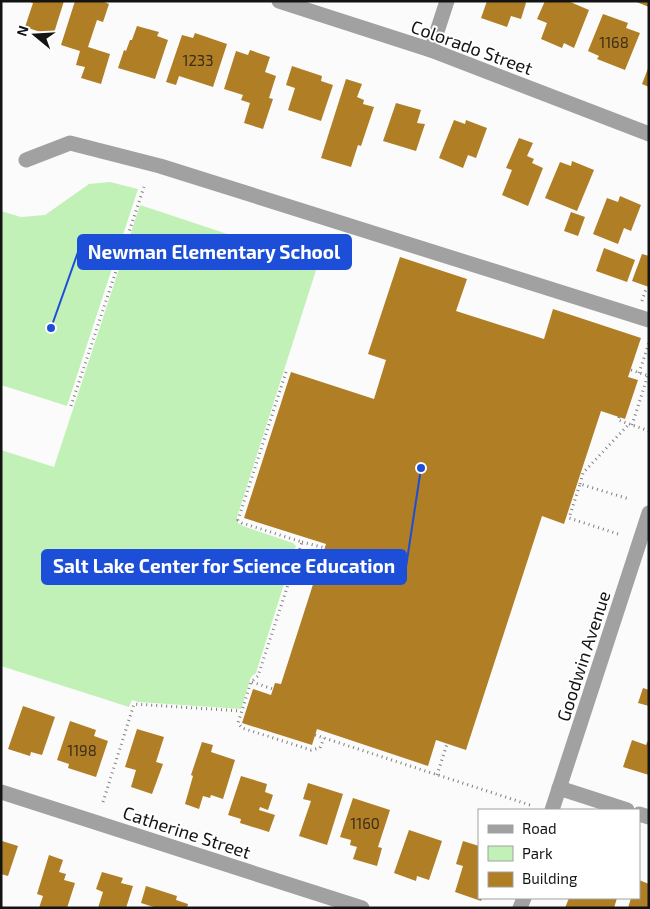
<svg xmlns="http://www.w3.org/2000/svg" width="650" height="909" font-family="'Exo 2',sans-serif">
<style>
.green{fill:#c2f1b7}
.building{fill:#b07e24}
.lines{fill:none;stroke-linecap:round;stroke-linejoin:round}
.path{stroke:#7f7f80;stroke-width:3;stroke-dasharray:1 4;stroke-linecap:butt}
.minor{stroke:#a2a1a1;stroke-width:15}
.labels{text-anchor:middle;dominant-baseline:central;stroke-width:4;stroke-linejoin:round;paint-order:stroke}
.number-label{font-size:15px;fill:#3b2e19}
.street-label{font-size:18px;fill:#141415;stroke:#fff}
.leader{fill:none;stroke:#1d4ed8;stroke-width:2}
.callout-dot{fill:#1d4ed8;stroke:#fff;stroke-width:2}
.callout{fill:#1d4ed8;stroke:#1d4ed8;stroke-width:2}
.callout-label{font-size:19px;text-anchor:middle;font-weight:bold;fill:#fff}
</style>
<rect width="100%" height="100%" fill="#fbfbfc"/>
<g class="green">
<path d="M110,182L138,189L67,406L1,385V211L21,217L45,215L89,184Z"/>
<path d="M140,205L318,264L237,517L238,523L243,526L293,543L296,546L256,673L251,677L241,709L138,702L132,700L129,707L1,666V450L54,467Z"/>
</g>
<g class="building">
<path d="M28,1H64L53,36L25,27L33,3Z"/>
<path d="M75,1H102L109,4L103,22L97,20L88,47L110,54L101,84L81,78L85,67L76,65L80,51L61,45Z"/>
<path d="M487,1H524L526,3L521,19L511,16L507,27L481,18Z"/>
<path d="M545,1H568L589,10L574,48L564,43L562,48L541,39L547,23L537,19Z"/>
<path d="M634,1H649V7Z"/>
<path d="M603,14L628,23L626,28L640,33L625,70L597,59L599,56L588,51Z"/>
<path d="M137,26L159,32L157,36L168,40L155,79L118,68L124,50L126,51L130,40H132Z"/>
<path d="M195,33L227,44L213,87L179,76L176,85L166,82L182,35L193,38Z"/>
<path d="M250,50L270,57L265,72L276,76L269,98L273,99L263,129L244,123L250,103L241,100L243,95L224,89L236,51L248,55Z"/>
<path d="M292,66L322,76L321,81L333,85L321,121L288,110L295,88L286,85Z"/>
<path d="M649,66V87L642,84Z"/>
<path d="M346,79L362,84L357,97L364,100L363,104L374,107L361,146L358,145L351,167L321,158Z"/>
<path d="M396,103L421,110L417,123L425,124L416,151L383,141Z"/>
<path d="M454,120L465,124L466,120L487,128L476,158L468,155L463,168L439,158Z"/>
<path d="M519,138L533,143L527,156L534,159L532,163L543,168L528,206L502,195L512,170L506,168Z"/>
<path d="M572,161L594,170L577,211L545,198L560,162L571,166Z"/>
<path d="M620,196L641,205L631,231L624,228L618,244L593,234L607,198L618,202Z"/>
<path d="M571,212L585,217L578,236L564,231Z"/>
<path d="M604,248L635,260L627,282L596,271Z"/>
<path d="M642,254L649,256V287L632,281Z"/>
<path d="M400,257L467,279L456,311L544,339L553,309L641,338L628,377L638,380L625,419L601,411L564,524L542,516L466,750L436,740L428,766L317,729L312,745L242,723L253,689L271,695L275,683L281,684L326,544L244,518L291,372L374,399L386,360L368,354Z"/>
<path d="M643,688L649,690V706L638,703Z"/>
<path d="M23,706L55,717L42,755L31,752L30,756L8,749Z"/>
<path d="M70,721L96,730L94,736L108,741L96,777L68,768L69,764L57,760Z"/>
<path d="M137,729L164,737L156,762L163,764L152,794L131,787L136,770L125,767Z"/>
<path d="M649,738V775L623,767L632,740L646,745Z"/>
<path d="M202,742L213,745L211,752L235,760L223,799L211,795L210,798L203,796L199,809L185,804L193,776L191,775Z"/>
<path d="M241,776L267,784L265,792L273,795L268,810L260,807L259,810L275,815L269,832L240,823L241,819L228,815Z"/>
<path d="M308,783L343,794L327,845L299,836L311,801L303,799Z"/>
<path d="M353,798L390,810L378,847L382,848L377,866L353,859L357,847L350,845L351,840L340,837Z"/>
<path d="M409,830L442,841L429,880L417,876L416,881L394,873Z"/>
<path d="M2,841L18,846L8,876L1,874Z"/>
<path d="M463,841L479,846V898H482L481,901L455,892L463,866L456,864Z"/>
<path d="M49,855L63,860L59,872L66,874L64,880L75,883L67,908H39L43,896L37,894Z"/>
<path d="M102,872L123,878L121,883L133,886L126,908H98L103,892L96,889Z"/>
<path d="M639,880L649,884V908H628L631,898H639Z"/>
<path d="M146,886L177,896L176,900L188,904L187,908H157L141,903Z"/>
<path d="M569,898H617L614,908H565Z"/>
</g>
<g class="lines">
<g class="path">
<path d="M642,301L646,289"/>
<path d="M631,370L649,376"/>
<path d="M286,372L238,520L242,523L302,542L258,676L251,682L238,723L242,728L311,750L320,748L324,738"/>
<path d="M639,373L649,343"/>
<path d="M71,406L144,187"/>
<path d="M619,417L618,420L649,431"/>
<path d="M632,425L648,375"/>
<path d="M580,484L583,473L629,424"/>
<path d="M618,534L569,518L580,484L629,499"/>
<path d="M302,542L325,548"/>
<path d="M252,682L273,689"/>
<path d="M315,735L530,805"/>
<path d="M437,775L447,744"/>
<path d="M103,802L134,704L241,711"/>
</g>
<g class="minor">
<path d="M279,1L431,50L649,134"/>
<path d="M431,50L447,1"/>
<path d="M26,160L70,143L160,166L649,320"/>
<path d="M559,788L627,810"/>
<path d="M1,792L362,908"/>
<path d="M552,810L649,513"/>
<path d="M639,814L649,817"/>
<path d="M520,908L524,898"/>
</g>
</g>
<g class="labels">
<g class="number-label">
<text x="614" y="42">1168</text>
<text x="198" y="60">1233</text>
<text x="82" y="750">1198</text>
<text x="365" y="823">1160</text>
</g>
<g class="street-label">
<text transform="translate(472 47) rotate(20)">Colorado Street</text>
<text transform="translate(583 656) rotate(-72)">Goodwin Avenue</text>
<text transform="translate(187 832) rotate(18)">Catherine Street</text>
</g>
</g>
<path class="leader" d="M51 328L78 252M421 468L406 567"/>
<g class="callout-dot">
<circle cx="51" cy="328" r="5"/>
<circle cx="421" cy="468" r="5"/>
</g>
<g class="callout">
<rect x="78" y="235" width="273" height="34" rx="5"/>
<rect x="42" y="550" width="364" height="34" rx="5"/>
</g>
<g class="callout-label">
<text x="214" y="259">Newman Elementary School</text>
<text x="224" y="573">Salt Lake Center for Science Education</text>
</g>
<rect width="650" height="909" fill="none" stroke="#141415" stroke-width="5"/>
<rect x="478" y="809" width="162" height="90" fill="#ffffff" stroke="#a1a1a1"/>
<rect x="488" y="825" width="25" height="8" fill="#a2a1a1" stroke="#a1a1a1"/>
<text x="522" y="834" font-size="15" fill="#141415">Road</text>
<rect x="488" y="846" width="25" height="15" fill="#c2f1b7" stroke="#a1a1a1"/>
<text x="522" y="859" font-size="15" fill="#141415">Park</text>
<rect x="488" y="872" width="25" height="15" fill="#b07e24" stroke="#a1a1a1"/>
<text x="522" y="884" font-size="15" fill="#141415">Building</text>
<g transform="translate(35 35) rotate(288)" stroke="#ffffff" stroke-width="4" paint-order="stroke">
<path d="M0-4L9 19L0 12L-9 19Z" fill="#141415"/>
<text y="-8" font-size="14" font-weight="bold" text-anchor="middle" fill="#141415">N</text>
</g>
</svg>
